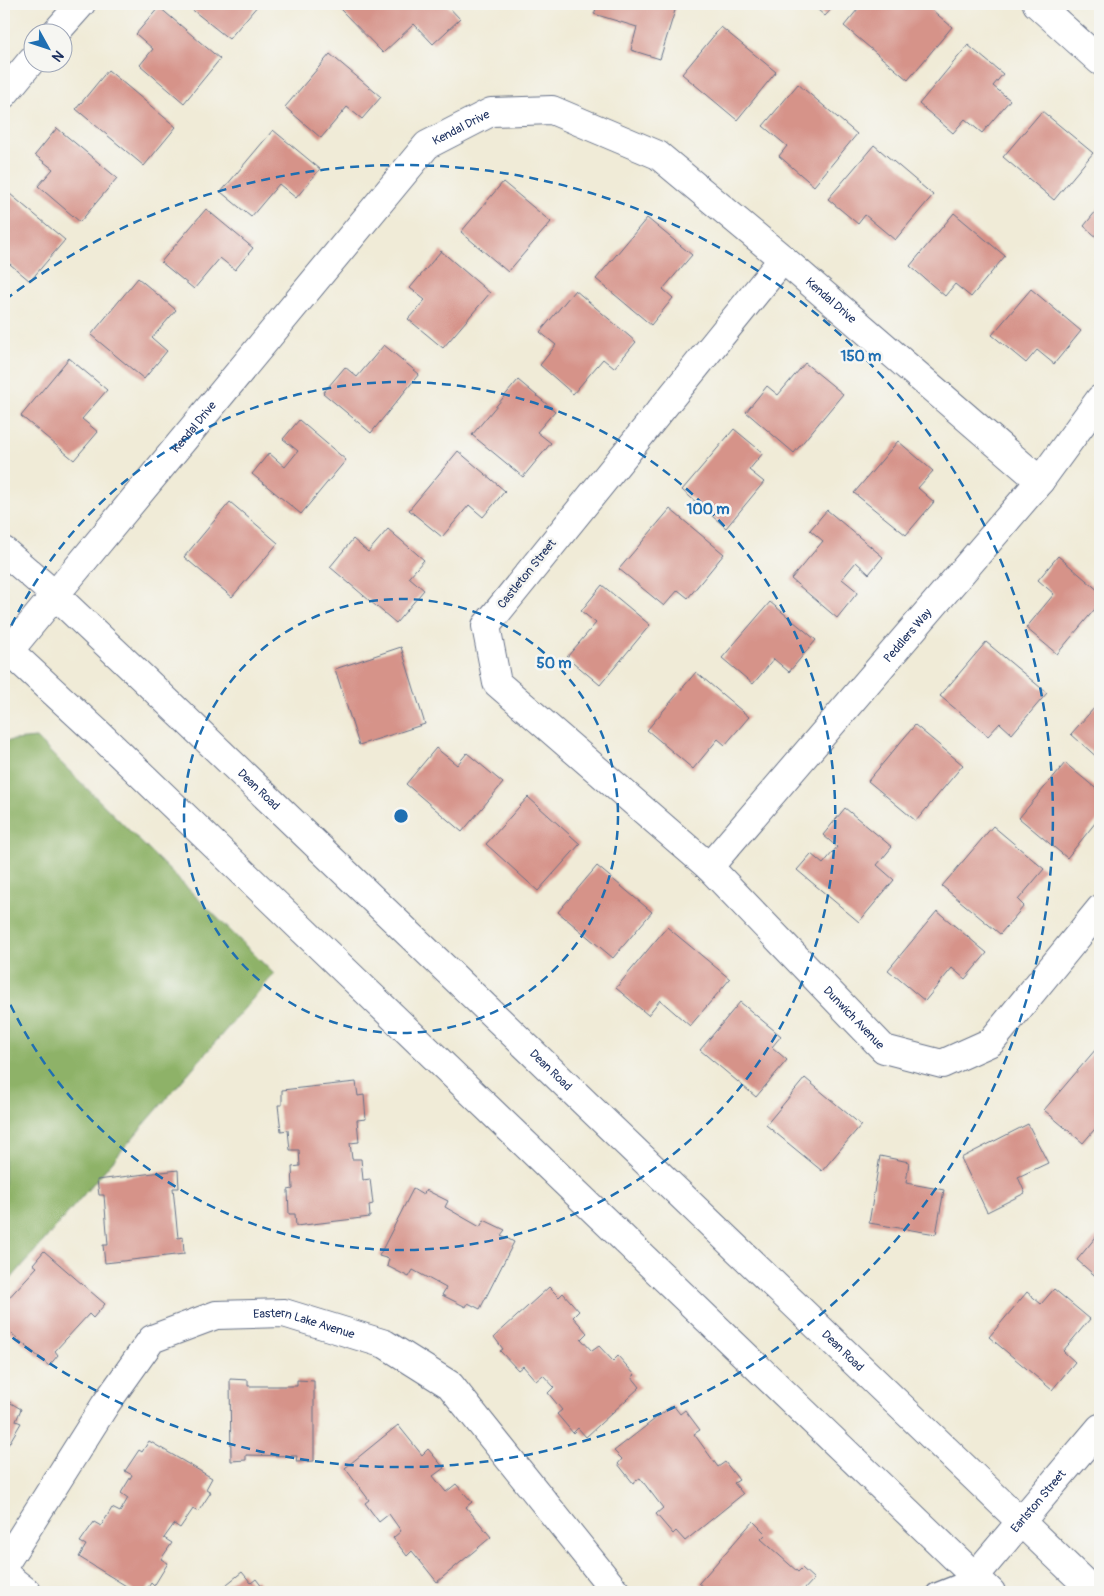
<svg xmlns="http://www.w3.org/2000/svg" width="1104" height="1596" font-family="Pangolin,sans-serif">
<style>
.forest{fill:#8eb267;stroke:#547062}
.building{fill:#d69389}
.lines{fill:none;stroke-linecap:round;stroke-linejoin:round}
.lane-casing{stroke:#667188;stroke-width:19}
.street-casing{stroke:#667188;stroke-width:30}
.secondary-casing{stroke:#667188;stroke-width:30}
.lane{stroke:#fff;stroke-width:16}
.street{stroke:#fff;stroke-width:28}
.secondary{stroke:#fff;stroke-width:28}
.ring{fill:none;stroke:#1f6fb2;stroke-width:2.5;stroke-dasharray:9 6}
.labels{text-anchor:middle;dominant-baseline:central;stroke-width:5;stroke-linejoin:round;paint-order:stroke}
.street-label{font-size:12px;fill:#1b2f5e;stroke:#f6f6f2}
.centre{fill:#1f6fb2;stroke:#f6f6f2;stroke-width:2.5}
.ring-label{font-size:15px;text-anchor:middle;font-weight:bold;fill:#1f6fb2;stroke:#f6f6f2;stroke-width:5;stroke-linejoin:round;paint-order:stroke}
</style>
<rect width="100%" height="100%" fill="#f6f6f2"/>
<filter id="ink" filterUnits="userSpaceOnUse"><feTurbulence type="fractalNoise" baseFrequency=".02" numOctaves="2"/><feDisplacementMap in="SourceGraphic" scale="10" xChannelSelector="R" yChannelSelector="G"/><feConvolveMatrix kernelMatrix="1 2 1 2 8 2 1 2 1" color-interpolation-filters="sRGB"/></filter>
<filter id="wash" filterUnits="userSpaceOnUse"><feTurbulence type="fractalNoise" baseFrequency=".0096" numOctaves="4" result="noise"/><feDisplacementMap in="SourceGraphic" scale="20" xChannelSelector="R" yChannelSelector="G"/><feGaussianBlur stdDeviation="1.12" result="paint"/><feColorMatrix in="noise" values="0 0 0 0 0 0 0 0 0 0 0 0 0 0 0 0 0 1.4 0 .05"/><feComposite in="paint" operator="in"/></filter>
<g filter="url(#wash)">
<rect width="100%" height="100%" fill="#f0ebd7"/>
<path class="forest" d="M36,738L274,974L4,1287V741Z"/>
<g id="blocks">
<g class="building">
<path d="M185,4H259L229,39Z"/>
<path d="M348,4H446L460,19L433,44L414,24L383,53L341,10Z"/>
<path d="M598,4H677L660,59L631,50L637,27L594,14Z"/>
<path d="M811,4H836L825,16Z"/>
<path d="M862,4H925L952,27L908,80L844,26Z"/>
<path d="M159,7L220,59L184,103L140,65L153,49L136,34Z"/>
<path d="M721,27L776,72L737,120L682,74Z"/>
<path d="M968,45L1003,74L993,86L1010,100L982,133L965,119L953,133L919,104Z"/>
<path d="M330,54L381,97L362,119L347,107L321,138L285,107Z"/>
<path d="M108,70L176,127L144,166L76,109Z"/>
<path d="M798,84L857,134L814,186L779,156L787,146L763,126Z"/>
<path d="M1042,111L1093,153L1054,200L1003,157Z"/>
<path d="M57,128L117,178L80,222L38,186L53,169L35,155Z"/>
<path d="M273,130L320,169L296,198L279,184L251,217L221,192Z"/>
<path d="M874,145L933,195L895,240L865,215L858,224L828,199Z"/>
<path d="M503,182L551,222L508,272L461,232Z"/>
<path d="M4,189L65,240L30,281L4,259Z"/>
<path d="M1100,206V240L1084,226Z"/>
<path d="M206,209L253,248L235,270L220,258L194,289L161,262Z"/>
<path d="M954,213L1005,256L971,297L955,284L945,296L910,266Z"/>
<path d="M647,218L692,255L663,289L673,298L651,325L596,279Z"/>
<path d="M441,251L490,293L443,348L408,319L425,300L410,288Z"/>
<path d="M138,278L176,310L152,338L167,351L144,379L91,335Z"/>
<path d="M1031,289L1081,331L1054,364L1037,350L1026,363L992,335Z"/>
<path d="M575,290L636,342L614,368L603,359L573,394L540,365L556,345L540,332Z"/>
<path d="M384,345L419,374L371,433L323,393L345,367L357,377Z"/>
<path d="M69,358L107,390L82,419L98,432L74,460L21,416Z"/>
<path d="M805,363L843,394L794,453L746,412L767,386L778,395Z"/>
<path d="M518,380L555,411L537,432L551,443L523,477L472,435Z"/>
<path d="M299,420L346,460L301,514L252,474L269,453L285,467L298,451L283,439Z"/>
<path d="M734,429L763,453L749,470L764,482L726,528L682,490Z"/>
<path d="M898,441L933,471L918,488L934,502L906,535L854,493Z"/>
<path d="M458,451L505,491L483,517L469,505L442,537L409,510Z"/>
<path d="M230,502L278,543L232,597L184,557Z"/>
<path d="M670,509L724,554L688,598L678,590L664,606L619,569Z"/>
<path d="M827,510L883,557L869,574L856,562L842,579L858,592L837,618L791,579L823,541L810,530Z"/>
<path d="M388,529L424,560L409,577L424,590L396,623L330,567L353,539L368,552Z"/>
<path d="M1058,556L1100,592V603L1057,654L1026,628L1054,594L1038,580Z"/>
<path d="M602,585L650,625L600,685L567,657L596,623L581,611Z"/>
<path d="M770,602L816,640L789,672L774,659L753,684L722,658Z"/>
<path d="M986,642L1047,693L1012,734L1000,723L988,736L940,696Z"/>
<path d="M401,647L425,724L359,745L335,669Z"/>
<path d="M696,672L749,717L725,745L718,739L693,769L647,730Z"/>
<path d="M1096,706L1100,710V760L1071,734Z"/>
<path d="M915,725L963,765L916,821L868,781Z"/>
<path d="M436,748L457,765L467,753L503,783L462,832L406,784Z"/>
<path d="M1065,763L1100,792V817L1067,858L1019,818Z"/>
<path d="M528,797L580,844L538,891L486,844Z"/>
<path d="M845,808L892,847L877,865L894,880L859,922L797,870L811,854L823,864L837,847L823,835Z"/>
<path d="M993,826L1044,869L1018,900L1024,906L1000,934L942,886Z"/>
<path d="M597,866L652,912L613,958L558,912Z"/>
<path d="M937,911L987,953L965,979L952,968L925,1001L888,970Z"/>
<path d="M667,927L730,979L690,1026L660,1000L648,1015L616,988Z"/>
<path d="M740,1002L781,1036L772,1047L787,1060L756,1097L700,1050Z"/>
<path d="M1096,1049L1100,1053V1123L1083,1143L1044,1110Z"/>
<path d="M805,1078L861,1125L822,1171L766,1125Z"/>
<path d="M356,1082L358,1096L364,1095L366,1119L357,1120L359,1142L350,1143L352,1159H361L363,1180L370,1179L373,1204L369,1205L370,1217L296,1226L295,1214H289L288,1190L293,1189L292,1167L300,1166L299,1150H290L288,1130L281,1131L278,1105H282V1090Z"/>
<path d="M1028,1124L1048,1163L1018,1177L1025,1193L987,1212L961,1158Z"/>
<path d="M880,1156L909,1162L906,1183L944,1190L936,1234L869,1223Z"/>
<path d="M178,1170L179,1188H173L178,1238L183,1237L184,1254L105,1263L103,1245H108L104,1195H99L97,1180Z"/>
<path d="M413,1189L423,1195L426,1190L448,1201L445,1207L480,1227L484,1220L505,1230L501,1235L514,1242L480,1309L468,1303L466,1307L442,1295L446,1288L413,1270L409,1277L387,1266L389,1259L379,1256Z"/>
<path d="M1100,1232V1280L1077,1260Z"/>
<path d="M44,1251L105,1304L93,1318L89,1314L55,1351L58,1355L49,1366L4,1327V1303L37,1267L33,1264Z"/>
<path d="M549,1287L559,1297L563,1293L579,1311L573,1317L587,1333L581,1339L592,1351L599,1346L613,1361L618,1356L635,1375L632,1377L640,1387L586,1437L578,1428L573,1433L557,1414L562,1410L548,1393L554,1387L543,1375L536,1381L523,1366L518,1370L500,1351L503,1349L494,1337Z"/>
<path d="M1054,1289L1090,1319L1063,1351L1075,1362L1052,1390L989,1337L1027,1292L1041,1304Z"/>
<path d="M230,1379L248,1380V1386H297V1380L314,1381V1461L296,1462L297,1456L246,1455V1460L231,1461Z"/>
<path d="M4,1399L21,1409L16,1421L21,1423L8,1445L4,1442Z"/>
<path d="M673,1405L680,1414L685,1410L700,1430L694,1434L718,1467L725,1462L739,1480L734,1483L743,1494L685,1541L676,1531L673,1534L656,1514L663,1508L640,1478L633,1483L618,1464L622,1459L614,1451Z"/>
<path d="M398,1425L422,1455L428,1449L444,1468L433,1476L446,1492L456,1484L472,1502L466,1507L491,1537L437,1582L412,1551L407,1556L393,1538L401,1531L389,1514L379,1522L365,1503L369,1500L345,1468Z"/>
<path d="M149,1441L212,1478L206,1489L211,1492L198,1512L193,1509L180,1528L174,1524L164,1538L172,1543L161,1559L168,1563L154,1586L151,1583L145,1592H136L79,1557L86,1545L80,1542L94,1522L101,1526L112,1508L120,1512L128,1498L121,1493L132,1475L125,1471L139,1450L142,1452Z"/>
<path d="M753,1521L766,1534L761,1539L798,1572L802,1568L814,1579L802,1592H717L714,1589L710,1592L699,1583Z"/>
<path d="M242,1572L251,1583L256,1579L266,1592H217Z"/>
</g>
</g>
</g>
<g filter="url(#ink)">
<use href="#blocks" fill-opacity="0" stroke="#667188" stroke-width="1"/>
<g class="lines">
<g class="lane-casing">
<path id="lane" d="M935,1592L975,1576"/>
</g>
<g class="street-casing">
<g id="street">
<path d="M1037,4L1100,61"/>
<path d="M56,32L81,4"/>
<path d="M4,94L32,60"/>
<path id="s1" d="M783,259L486,626L497,683L709,867L884,1049L942,1064L991,1042L1100,909"/>
<path id="s2" d="M55,595L427,145L491,112L552,110L658,155L783,259L1040,481"/>
<path id="s3" d="M709,867L1040,481L1100,399"/>
<path id="s4" d="M4,1565L105,1405L152,1339L216,1315L284,1313L385,1344L450,1385L616,1592"/>
<path d="M4,1574L27,1592"/>
<path id="s5" d="M975,1576L1100,1428"/>
</g>
</g>
<g class="secondary-casing">
<g id="secondary">
<path id="s6" d="M4,551L55,595L148,683L1094,1592"/>
<path d="M4,646L98,733L991,1592"/>
<path d="M4,657L55,595"/>
</g>
</g>
<use href="#lane" class="lane"/>
<use href="#street" class="street"/>
<use href="#secondary" class="secondary"/>
</g>
</g>
<g class="ring">
<circle cx="401" cy="816" r="217"/>
<path d="M5 639A434 434 0 1 1 5 993"/>
<path d="M5 300A651 651 0 1 1 5 1332"/>
</g>
<g class="labels">
<g class="street-label">
<text stroke="none"><textPath href="#s2" startOffset="622">Kendal Drive</textPath></text>
<text stroke="none"><textPath href="#s2" startOffset="1058">Kendal Drive</textPath></text>
<text stroke="none"><textPath href="#s2" startOffset="218">Kendal Drive</textPath></text>
<text transform="translate(527 574) rotate(-51)">Castleton Street</text>
<text stroke="none"><textPath href="#s3" startOffset="305">Peddlers Way</textPath></text>
<text stroke="none"><textPath href="#s6" startOffset="349">Dean Road</textPath></text>
<text stroke="none"><textPath href="#s1" startOffset="1020">Dunwich Avenue</textPath></text>
<text stroke="none"><textPath href="#s6" startOffset="754">Dean Road</textPath></text>
<text stroke="none"><textPath href="#s4" startOffset="428">Eastern Lake Avenue</textPath></text>
<text stroke="none"><textPath href="#s6" startOffset="1159">Dean Road</textPath></text>
<text stroke="none"><textPath href="#s5" startOffset="98">Earlston Street</textPath></text>
</g>
</g>
<circle cx="401" cy="816" r="8" class="centre"/>
<g class="ring-label">
<text x="861" y="361">150 m</text>
<text x="708" y="514">100 m</text>
<text x="554" y="668">50 m</text>
</g>
<rect width="1104" height="1596" fill="none" stroke="#f6f6f2" stroke-width="20"/>
<g transform="translate(48 48) rotate(130)"><circle r="24" fill="#f6f6f2" stroke="#9ea6b7"/>
<path d="M0-4L9 19L0 12L-9 19Z" fill="#1f6fb2"/>
<text y="-8" font-size="14" font-weight="bold" text-anchor="middle" fill="#1b2f5e">N</text>
</g>
</svg>
